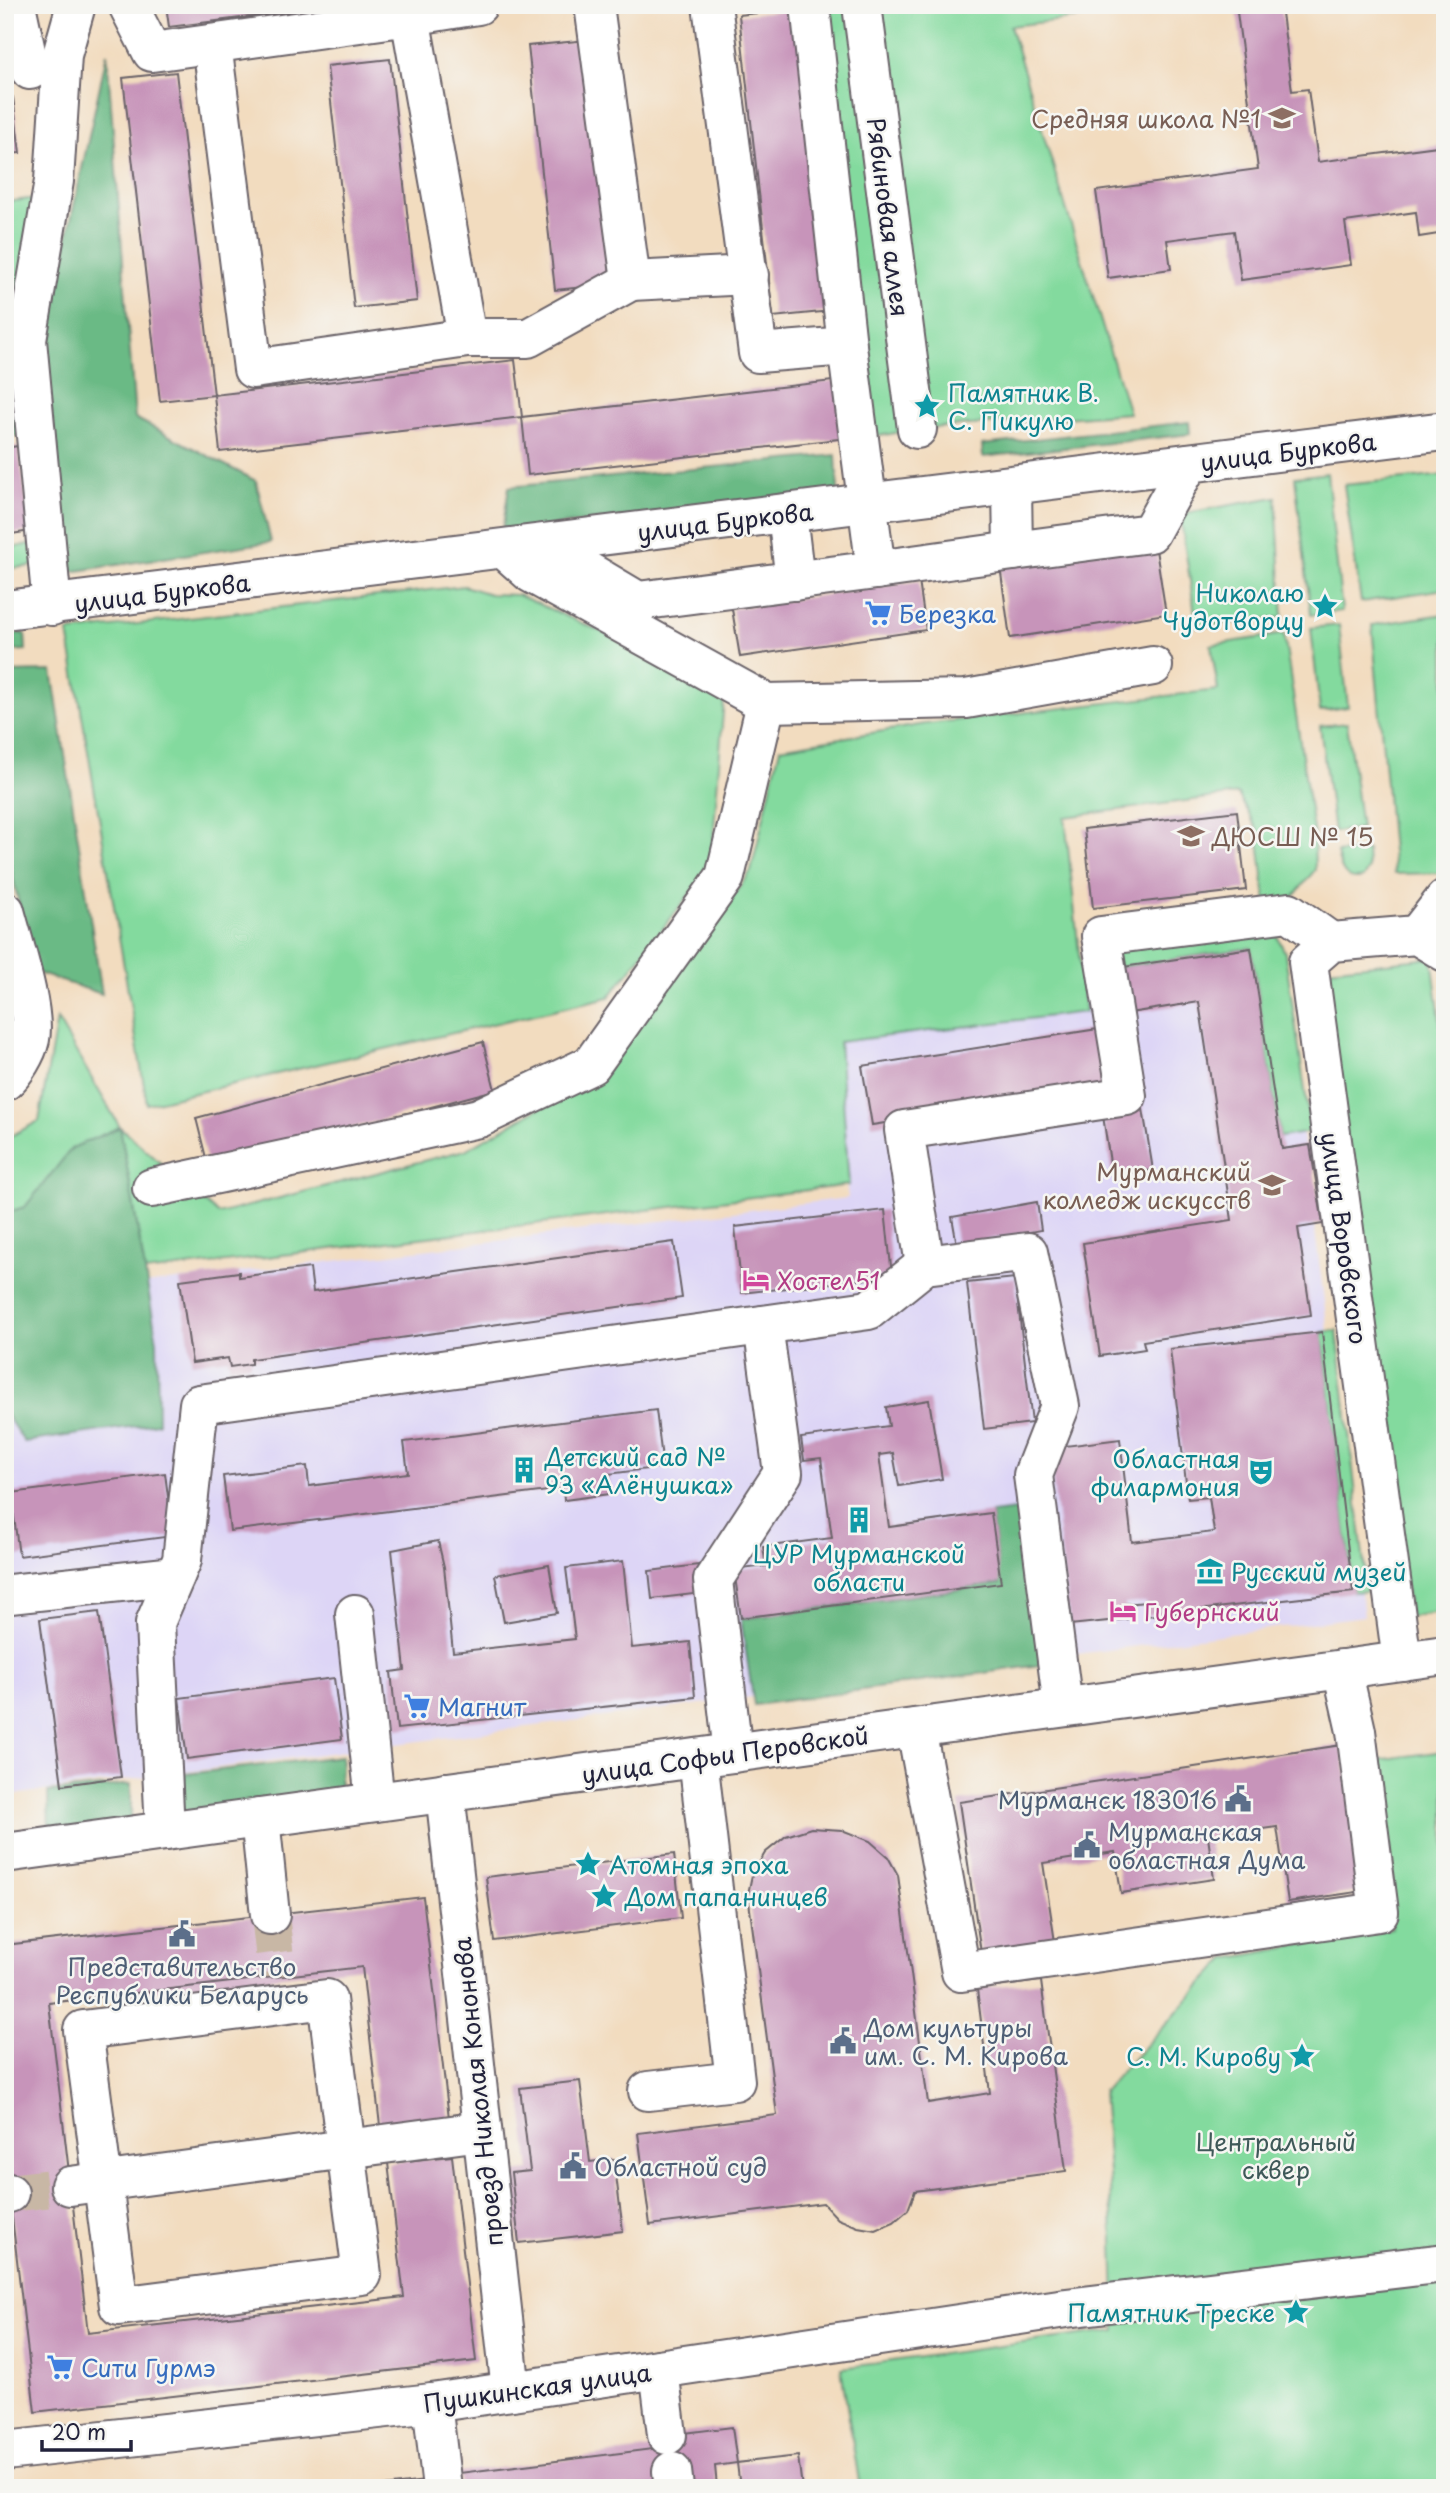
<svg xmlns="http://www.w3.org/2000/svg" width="1450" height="2493" font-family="'Playpen Sans',sans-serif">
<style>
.built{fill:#ddd5f6}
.green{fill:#83da9e;stroke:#527e6c;stroke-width:2}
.forest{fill:#6aba85;stroke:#466e60;stroke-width:2}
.building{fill:#c794ba}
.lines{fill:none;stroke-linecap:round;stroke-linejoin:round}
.minor-tunnel{stroke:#c8b7a5;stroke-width:38;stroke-dasharray:38 19;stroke-linecap:butt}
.minor-casing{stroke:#6b6369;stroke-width:42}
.minor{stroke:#fff;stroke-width:38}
.labels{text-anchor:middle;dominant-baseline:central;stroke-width:5;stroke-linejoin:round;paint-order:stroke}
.education-label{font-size:24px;fill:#785e54;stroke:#f6f6f2;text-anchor:end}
.street-label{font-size:24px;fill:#22223b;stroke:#f6f6f2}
.culture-label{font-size:24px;fill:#0d838f;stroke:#f6f6f2;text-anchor:start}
.shop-label{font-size:24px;fill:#366cbe;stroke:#f6f6f2;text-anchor:start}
.hotel-label{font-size:24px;fill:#b23c85;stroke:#f6f6f2;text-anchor:start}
.service-label{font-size:24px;fill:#4e5e75;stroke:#f6f6f2;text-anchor:start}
.park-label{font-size:24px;fill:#3f5959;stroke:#f6f6f2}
</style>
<rect width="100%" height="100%" fill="#f6f6f2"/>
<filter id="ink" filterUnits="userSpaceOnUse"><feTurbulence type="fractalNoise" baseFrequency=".0143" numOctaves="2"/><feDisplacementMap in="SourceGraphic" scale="14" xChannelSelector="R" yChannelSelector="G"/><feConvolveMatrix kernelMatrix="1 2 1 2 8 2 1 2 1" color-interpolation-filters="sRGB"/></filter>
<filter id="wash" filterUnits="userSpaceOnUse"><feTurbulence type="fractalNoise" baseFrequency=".00686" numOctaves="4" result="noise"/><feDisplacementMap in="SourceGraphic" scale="28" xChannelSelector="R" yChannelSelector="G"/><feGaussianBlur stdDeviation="1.57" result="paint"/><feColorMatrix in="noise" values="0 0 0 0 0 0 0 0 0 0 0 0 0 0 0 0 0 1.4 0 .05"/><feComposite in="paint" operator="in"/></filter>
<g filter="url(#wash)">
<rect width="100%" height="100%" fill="#f2dcbf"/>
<path class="built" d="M1279,947L1364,1616L5,1796V1301L848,1198L830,1038Z"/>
<g class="green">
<path d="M822,5H1189L1010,26L1129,413L917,429L873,437Z"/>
<path d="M39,198L24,435L5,437V202Z"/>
<path d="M1327,473L1342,611L1311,615L1295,477Z"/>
<path d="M1445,475V589L1361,602L1344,485Z"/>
<path d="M1276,497L1283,617L1197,627L1180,514Z"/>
<path d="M36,543L32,566L5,569V549Z"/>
<path d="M464,586L490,594L518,595L725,686L711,867L609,997L147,1104L68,632Z"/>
<path d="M1445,614V777L1436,779L1442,873L1394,874L1372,625Z"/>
<path d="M1339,625L1348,707L1320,711L1311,628Z"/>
<path d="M1284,634L1314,836L1315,870L1289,902H1266L1258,831L1238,794L1065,817L1085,1012L839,1042L849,1185L145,1272L120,1127L72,1148L25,1207L5,1213V1139L39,1121L57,1019L120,1127L218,1214L465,1150L606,1070L751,871L780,748L926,724L1218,690L1211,645Z"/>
<path d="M1347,723L1361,828L1334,832L1320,726Z"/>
<path d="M1367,850L1368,869L1363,878C1345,883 1340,868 1337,853Z"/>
<path d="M1261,926L1277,935L1285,953L1311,1132L1280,1137L1251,948L1116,968V948Z"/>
<path d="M1432,958L1445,1059V1611L1410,1617L1318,970Z"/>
<path d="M1337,1330L1367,1591L1353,1592L1322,1332Z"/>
<path d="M1445,1751V2488H860L841,2368L1116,2330L1112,2214L1103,2091L1226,1959L1392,1928L1369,1761Z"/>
</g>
<g class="forest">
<path d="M107,53L135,418L256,481L271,542L69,572L43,349Z"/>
<path d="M1189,422L1190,434L983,457L982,445Z"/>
<path d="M836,455L838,491L502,532L509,487Z"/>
<path d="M25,633L26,650L5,651V634Z"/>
<path d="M52,671L102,994L34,972L5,842V672Z"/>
<path d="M5,981L18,1032L5,1053Z"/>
<path d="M120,1127L157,1341L158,1423L24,1442L5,1413V1213L25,1207L72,1148Z"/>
<path d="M1023,1509L1048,1664L754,1705L741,1619L1000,1584L991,1513Z"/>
<path d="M342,1756L338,1803L183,1820L177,1775Z"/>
<path d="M131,1784V1824L49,1837L48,1792Z"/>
</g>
<g id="blocks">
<g class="building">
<path d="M166,5H329V7L169,27Z"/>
<path d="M1236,5H1281L1292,91L1308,89L1318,162L1445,145V233L1419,237L1416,212L1345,222L1351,265L1241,280L1234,231L1167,240L1171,269L1108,278L1096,191L1258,169Z"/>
<path d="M797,9L831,311L773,317L739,15Z"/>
<path d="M587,40L613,284L555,290L528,46Z"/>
<path d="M390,59L417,301L354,308L327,66Z"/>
<path d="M176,72L214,395L515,360L522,417L220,452L214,395L160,401L123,78Z"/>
<path d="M13,97L20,153L5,154V98Z"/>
<path d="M841,380L847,438L528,475L522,417Z"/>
<path d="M18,446L31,531L5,535V448Z"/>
<path d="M1155,543L1166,614L1010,638L1000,566Z"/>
<path d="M919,581L926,630L740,657L732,609Z"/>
<path d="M1237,811L1246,890L1093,908L1084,829Z"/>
<path d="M1251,948L1282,1149L1310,1145L1323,1224L1298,1228L1311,1315L1143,1341L1145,1349L1100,1356L1083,1243L1232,1220L1199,1002L1123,1014L1116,968Z"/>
<path d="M1098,1029L1107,1088L872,1125L862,1066Z"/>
<path d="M483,1042L495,1090L208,1166L196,1118Z"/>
<path d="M1142,1103L1153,1170L1112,1176L1102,1109Z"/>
<path d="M1037,1202L1041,1230L957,1245L952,1217Z"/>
<path d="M885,1210L892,1276L742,1293L735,1227Z"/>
<path d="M674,1242L682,1298L251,1359V1364L230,1367L228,1358L192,1363L180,1280L239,1272V1277L310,1268L313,1292Z"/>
<path d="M1015,1278L1032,1423L984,1429L967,1283Z"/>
<path d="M1322,1332L1353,1592L1147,1616L1146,1602L1125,1604L1127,1619L1070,1625L1049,1448L1120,1439L1132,1542L1214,1532L1209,1497L1188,1499L1170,1349Z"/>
<path d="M929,1400L942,1479L899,1486L893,1453L879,1455L889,1527L991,1513L1001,1583L741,1618L734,1570L766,1566L763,1547L832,1538L821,1458L804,1460L801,1438L889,1426L886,1407Z"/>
<path d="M656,1410L663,1467L608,1474L610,1494L564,1500L563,1489L230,1531L223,1476L307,1466L309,1486L408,1473L404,1442Z"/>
<path d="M165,1473L173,1536L19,1556L11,1493Z"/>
<path d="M438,1541L444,1567L453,1652L575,1639L566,1568L623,1561L632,1648L690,1642L695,1697L397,1729L391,1672L405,1670L392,1550Z"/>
<path d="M549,1565L557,1613L504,1622L495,1575Z"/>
<path d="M698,1565L702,1593L652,1599L649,1571Z"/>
<path d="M99,1612L121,1777L62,1785L40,1619Z"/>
<path d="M334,1678L342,1739L187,1759L179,1698Z"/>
<path d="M1342,1745L1364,1891L1288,1902L1277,1827L1208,1837L1214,1879L1121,1893L1115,1852L1043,1863L1055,1942L981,1953L959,1802Z"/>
<path d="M811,1828L842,1830L870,1841L888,1857L898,1875L928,2103L990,2093L977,1989L1041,1981L1066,2171L915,2191L908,2210L894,2222L875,2230L858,2227L838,2219L823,2203L650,2225L638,2133L777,2115L748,1894L752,1875L765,1853L786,1836Z"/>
<path d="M674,1854L681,1918L494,1941L486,1877Z"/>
<path d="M423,1897L449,2118L380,2126L362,1967L49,2003L88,2333L404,2297L388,2163L452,2156L476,2361L35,2412L5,2158V1945Z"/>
<path d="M580,2081L590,2162L614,2159L623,2231L519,2243L511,2173L530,2171L520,2088Z"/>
<path d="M732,2427L737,2463L715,2466L717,2487L461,2488L459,2473L661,2448L659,2436Z"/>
<path d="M798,2456L802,2488H740L737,2463Z"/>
<path d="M424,2481L425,2488H385V2486Z"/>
</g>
</g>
</g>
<g filter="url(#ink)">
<use href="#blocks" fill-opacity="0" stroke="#6b6369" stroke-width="2"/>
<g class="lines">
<g class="minor-tunnel">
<path d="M270,1915L277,1976"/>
<path d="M9,2193L70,2186"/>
</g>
<g class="minor-casing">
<g id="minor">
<path d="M16,5L30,70"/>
<path d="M128,5L152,52L410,16L467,338H528L631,281L594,5"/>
<path d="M712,5L758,353L847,346"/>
<path d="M810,5L847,346L876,570L1013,551"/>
<path d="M862,5L917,429"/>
<path d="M410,16L478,5"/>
<path d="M212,44L253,369L467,338"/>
<path d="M631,281L749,275"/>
<path d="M1012,486L1013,551L1150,533L1189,463"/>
<path d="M787,514L795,581"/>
<path d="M542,544L638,601L876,570"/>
<path d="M504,549L531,573L766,703L966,699L1153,666"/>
<path d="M52,606L27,340L54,181L62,55L76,5"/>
<path d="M5,610L1445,431"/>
<path d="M5,911C13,942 36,1010 30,1039C27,1053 15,1072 5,1081"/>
<path d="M1417,935L1445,899"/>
<path d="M152,1188L479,1118L591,1065L725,877L766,703"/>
<path d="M925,1265L904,1130L1127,1096L1101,936L1289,912L1331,942"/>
<path d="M10,1594L175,1576"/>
<path d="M355,1614L375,1802"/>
<path d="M1402,1661L1308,962L1331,942L1417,935L1445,952"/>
<path d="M916,1728L961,1972L1379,1912L1356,1731L1342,1669"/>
<path d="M733,1753L713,1580L783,1473L763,1325"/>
<path d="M445,1792L511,2391"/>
<path d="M260,1818L270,1915"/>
<path d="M165,1831L155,1623L182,1560L199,1404L869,1310L925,1265L1028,1252L1060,1406L1033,1475L1063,1707"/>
<path d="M5,1853L1445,1655"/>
<path d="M327,1999L362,2275L119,2306L83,2030Z"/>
<path d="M648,2091L735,2081L698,1758"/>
<path d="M70,2186L481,2131"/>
<path d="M5,2194L9,2193"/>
<path d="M659,2369L667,2435"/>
<path d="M432,2403L442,2488"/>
<path d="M5,2451L432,2403L1066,2308L1445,2263"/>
<path d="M672,2471L674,2488"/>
</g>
</g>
<use href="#minor" class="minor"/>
</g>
</g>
<defs>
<g id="school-bare" transform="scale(2.1)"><path d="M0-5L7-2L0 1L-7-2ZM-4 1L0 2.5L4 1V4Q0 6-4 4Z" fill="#8d6e63" stroke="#f6f6f2" stroke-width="2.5" paint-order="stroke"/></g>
<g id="sight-bare" transform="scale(2.1)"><path d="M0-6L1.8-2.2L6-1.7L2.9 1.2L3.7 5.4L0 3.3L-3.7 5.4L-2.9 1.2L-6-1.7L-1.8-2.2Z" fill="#0f9aa8" stroke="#f6f6f2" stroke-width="2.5" paint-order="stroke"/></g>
<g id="supermarket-bare" transform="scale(2.1)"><path d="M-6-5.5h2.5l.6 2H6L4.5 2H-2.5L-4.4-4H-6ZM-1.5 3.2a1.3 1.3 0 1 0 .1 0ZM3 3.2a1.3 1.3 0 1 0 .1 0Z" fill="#3f7fe0" stroke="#f6f6f2" stroke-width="2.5" paint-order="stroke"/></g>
<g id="university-bare" transform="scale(2.1)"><path d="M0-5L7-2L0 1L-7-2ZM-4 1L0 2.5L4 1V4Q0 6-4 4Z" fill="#8d6e63" stroke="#f6f6f2" stroke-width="2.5" paint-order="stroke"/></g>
<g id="hotel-bare" transform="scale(2.1)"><path d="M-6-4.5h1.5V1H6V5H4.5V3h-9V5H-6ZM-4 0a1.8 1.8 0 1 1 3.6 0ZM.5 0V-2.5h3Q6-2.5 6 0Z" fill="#d1479c" stroke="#f6f6f2" stroke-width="2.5" paint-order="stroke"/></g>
<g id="building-bare" transform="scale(2.1)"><path d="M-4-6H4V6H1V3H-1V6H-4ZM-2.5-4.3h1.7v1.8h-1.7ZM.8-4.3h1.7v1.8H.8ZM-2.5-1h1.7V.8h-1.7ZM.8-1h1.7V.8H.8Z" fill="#0f9aa8" stroke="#f6f6f2" stroke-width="2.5" paint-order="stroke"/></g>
<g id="theatre-bare" transform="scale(2.1)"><path d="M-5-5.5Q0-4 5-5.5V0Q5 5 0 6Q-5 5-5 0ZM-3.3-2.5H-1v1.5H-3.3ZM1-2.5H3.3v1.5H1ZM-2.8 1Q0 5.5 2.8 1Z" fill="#0f9aa8" stroke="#f6f6f2" stroke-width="2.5" paint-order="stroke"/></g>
<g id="museum-bare" transform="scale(2.1)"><path d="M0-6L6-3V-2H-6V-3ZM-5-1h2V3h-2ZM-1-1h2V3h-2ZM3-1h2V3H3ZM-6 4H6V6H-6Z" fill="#0f9aa8" stroke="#f6f6f2" stroke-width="2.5" paint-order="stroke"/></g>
<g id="civic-bare" transform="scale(2.1)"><path d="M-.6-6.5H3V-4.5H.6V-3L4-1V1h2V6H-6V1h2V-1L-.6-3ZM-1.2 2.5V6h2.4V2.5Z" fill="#5c6f8a" stroke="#f6f6f2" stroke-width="2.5" paint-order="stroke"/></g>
</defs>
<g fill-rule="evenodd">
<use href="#school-bare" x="1282" y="118"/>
<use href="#sight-bare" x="927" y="406"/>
<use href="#sight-bare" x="1325" y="606"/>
<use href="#supermarket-bare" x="878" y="613"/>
<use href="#school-bare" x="1191" y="836"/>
<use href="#university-bare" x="1272" y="1185"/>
<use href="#hotel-bare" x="756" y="1280"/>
<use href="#building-bare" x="524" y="1470"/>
<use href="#theatre-bare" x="1261" y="1472"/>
<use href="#building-bare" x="859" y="1520"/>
<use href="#museum-bare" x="1210" y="1571"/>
<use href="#hotel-bare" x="1123" y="1611"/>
<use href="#supermarket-bare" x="417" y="1706"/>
<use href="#civic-bare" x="1238" y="1799"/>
<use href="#civic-bare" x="1087" y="1845"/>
<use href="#sight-bare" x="588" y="1864"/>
<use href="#sight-bare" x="604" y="1896"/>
<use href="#civic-bare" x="182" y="1934"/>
<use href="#civic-bare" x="843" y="2041"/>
<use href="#sight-bare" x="1302" y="2056"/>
<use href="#civic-bare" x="573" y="2166"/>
<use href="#sight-bare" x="1296" y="2312"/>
<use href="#supermarket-bare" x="60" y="2367"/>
</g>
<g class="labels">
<g class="education-label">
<text x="1261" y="118">Средняя школа №1</text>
<text x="1212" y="836" text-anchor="start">ДЮСШ № 15</text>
<text x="1251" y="1171">Мурманский<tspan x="1251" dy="28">колледж искусств</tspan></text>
</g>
<g class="street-label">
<text transform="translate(889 217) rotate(83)">Рябиновая аллея</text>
<text transform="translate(1288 451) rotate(-7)">улица Буркова</text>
<text transform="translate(725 521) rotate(-7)">улица Буркова</text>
<text transform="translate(162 592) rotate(-7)">улица Буркова</text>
<text transform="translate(1345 1238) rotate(82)">улица Воровского</text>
<text transform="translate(725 1754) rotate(-8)">улица Софьи Перовской</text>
<text transform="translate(477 2092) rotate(-96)">проезд Николая Кононова</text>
<text transform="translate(537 2387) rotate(-8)">Пушкинская улица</text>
</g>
<g class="culture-label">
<text x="948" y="392">Памятник В.<tspan x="948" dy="28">С. Пикулю</tspan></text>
<text x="1304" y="592" text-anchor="end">Николаю<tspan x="1304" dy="28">Чудотворцу</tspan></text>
<text x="545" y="1456">Детский сад №<tspan x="545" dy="28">93 «Алёнушка»</tspan></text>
<text x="1240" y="1458" text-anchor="end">Областная<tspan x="1240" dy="28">филармония</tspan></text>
<text x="859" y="1553" text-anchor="middle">ЦУР Мурманской<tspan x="859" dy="28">области</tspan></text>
<text x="1231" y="1571">Русский музей</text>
<text x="609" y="1864">Атомная эпоха</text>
<text x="625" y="1896">Дом папанинцев</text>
<text x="1281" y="2056" text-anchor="end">С. М. Кирову</text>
<text x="1275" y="2312" text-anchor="end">Памятник Треске</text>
</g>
<g class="shop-label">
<text x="899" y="613">Березка</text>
<text x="438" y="1706">Магнит</text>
<text x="81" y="2367">Сити Гурмэ</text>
</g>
<g class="hotel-label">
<text x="777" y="1280">Хостел51</text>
<text x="1144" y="1611">Губернский</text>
</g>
<g class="service-label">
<text x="1217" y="1799" text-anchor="end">Мурманск 183016</text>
<text x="1108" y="1831">Мурманская<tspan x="1108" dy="28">областная Дума</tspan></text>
<text x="182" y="1966" text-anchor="middle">Представительство<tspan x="182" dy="28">Республики Беларусь</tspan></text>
<text x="864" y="2027">Дом культуры<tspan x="864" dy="28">им. С. М. Кирова</tspan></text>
<text x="594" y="2166">Областной суд</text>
</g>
<g class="park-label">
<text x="1276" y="2141">Центральный<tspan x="1276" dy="28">сквер</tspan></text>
</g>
</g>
<rect width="1450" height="2493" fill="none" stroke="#f6f6f2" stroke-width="28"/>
<path d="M42 2440v10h89v-10" fill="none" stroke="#22223b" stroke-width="3.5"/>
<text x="52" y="2440" font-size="21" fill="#22223b" stroke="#f6f6f2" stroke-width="5" paint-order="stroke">20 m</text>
</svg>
